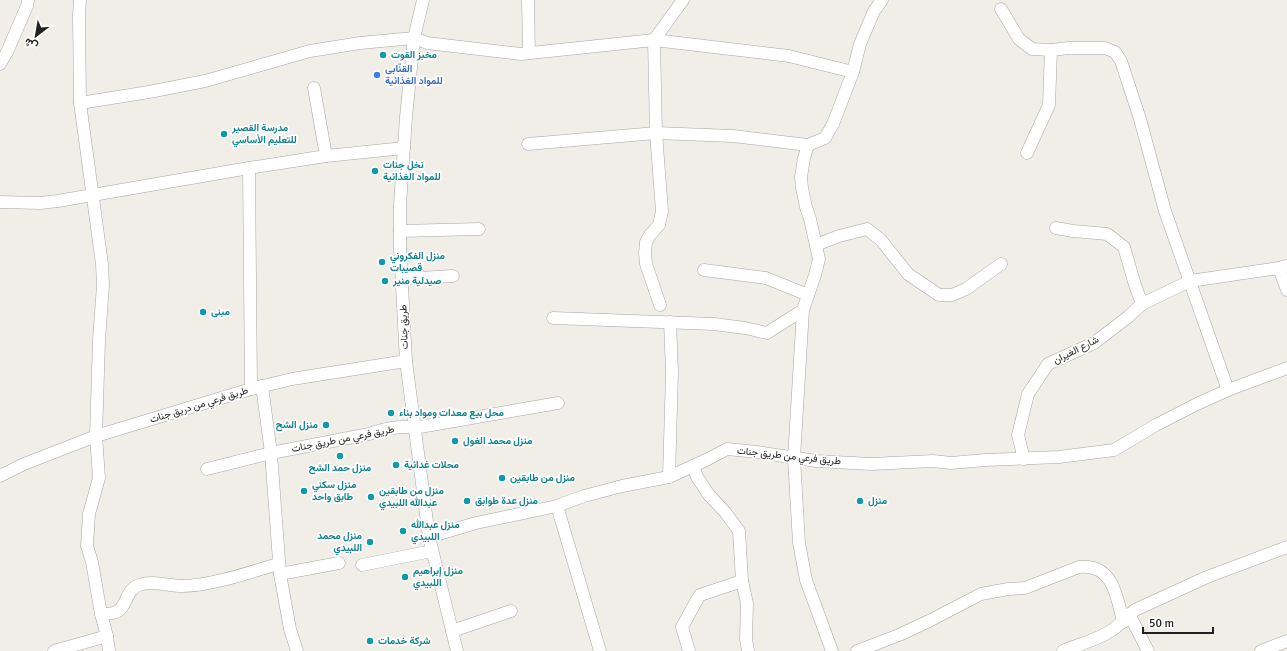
<svg xmlns="http://www.w3.org/2000/svg" width="1287" height="651" font-family="Signika,Vazirmatn,sans-serif">
<style>
.lines{fill:none;stroke-linecap:round;stroke-linejoin:round}
.minor-casing{stroke:#a5a5a5;stroke-width:13}
.minor{stroke:#fff;stroke-width:12}
.culture-dot{fill:#0f9aa8;stroke:#fff;stroke-width:1.5}
.shop-dot{fill:#3f7fe0;stroke:#fff;stroke-width:1.5}
.labels{text-anchor:middle;dominant-baseline:central;stroke-width:3.5;stroke-linejoin:round;paint-order:stroke}
.culture-label{font-size:10px;font-weight:bold;fill:#0d838f;stroke:#fff;text-anchor:start}
.shop-label{font-size:10px;font-weight:bold;fill:#366cbe;stroke:#fff;text-anchor:start}
.street-label{font-size:10px;fill:#212121;stroke:#fff}
</style>
<rect width="100%" height="100%" fill="#f1eee8"/>
<g class="lines">
<g class="minor-casing">
<g id="minor">
<path d="M80,0L79,15L80,103L102,264L103,285L99,340L96,436L99,478L89,514L87,546L92,562L101,614L107,636L109,651"/>
<path d="M423,0L414,38L406,117L400,205V248L406,361L429,537L457,651"/>
<path d="M528,0L529,53"/>
<path d="M1001,9L1019,39L1032,49L1051,50L1069,48H1105L1115,52L1121,61L1140,119L1165,211L1228,390"/>
<path d="M0,64L7,52L27,6L28,0"/>
<path d="M314,88L326,156"/>
<path d="M80,103L149,92L205,81L310,51L360,43L414,38L427,43L521,54L654,40L789,56L853,72"/>
<path d="M528,144L656,133L733,136L808,145"/>
<path d="M1027,153L1049,105L1051,50"/>
<path d="M249,168L251,389"/>
<path d="M0,202L40,203L58,201L249,168L326,156L404,148"/>
<path d="M1056,228L1073,231L1107,234L1124,247L1135,285L1142,304"/>
<path d="M400,231L479,229"/>
<path d="M816,245L839,236L867,229L881,240L908,274L939,295H952L966,289L1001,264"/>
<path d="M1286,266L1279,268L1287,290"/>
<path d="M704,270L766,278L808,295"/>
<path d="M403,279L453,276"/>
<path d="M660,305L646,264L645,253L646,242L650,235L659,225L662,211L656,133L654,40L683,0"/>
<path d="M803,310L794,458L799,543L806,580L832,651"/>
<path d="M553,318L714,324L745,328L767,333L803,310L815,275L819,259L810,219L806,207L802,188L801,177L804,158L808,145L825,138L833,124L853,72L860,44L874,11L882,0"/>
<path d="M262,386L271,453L280,574L290,629L297,651"/>
<path d="M1024,459L1018,435L1028,394L1048,364L1094,343L1128,317L1142,304L1190,281L1279,268"/>
<path d="M693,466L697,477L709,495L725,512L739,531L742,581L747,603L746,639L748,651"/>
<path d="M207,469L271,453L369,434C384,429 399,425 414,428L558,403"/>
<path d="M0,476L24,464L96,436L251,389L292,379L406,361"/>
<path d="M669,477L672,372L670,322"/>
<path d="M557,506L600,651"/>
<path d="M429,537L476,523L557,506L584,496L622,486L669,477L706,460L727,449L757,452L816,461L871,464L933,461L951,463L985,460L1059,457L1114,450L1156,425L1197,404L1228,390L1287,368"/>
<path d="M362,565L432,551"/>
<path d="M280,574L339,563"/>
<path d="M101,614C106,614 112,614 116,612C127,608 125,590 139,585C153,580 168,586 182,586C210,586 251,572 278,564"/>
<path d="M1129,614L1148,651"/>
<path d="M452,631L511,611"/>
<path d="M54,651L107,636"/>
<path d="M689,651L682,627L698,598L700,595L742,581"/>
<path d="M857,651L899,635L929,621L981,594L1008,589L1025,588L1079,567C1113,563 1117,597 1123,622"/>
<path d="M1063,651C1079,644 1098,640 1112,630C1121,624 1127,616 1135,610L1207,577L1287,547"/>
<path d="M1261,651L1287,641"/>
</g>
</g>
<use href="#minor" class="minor"/>
</g>
<g class="culture-dot">
<circle cx="383" cy="55" r="4"/>
<circle cx="224" cy="134" r="4"/>
<circle cx="375" cy="171" r="4"/>
<circle cx="382" cy="262" r="4"/>
<circle cx="385" cy="281" r="4"/>
<circle cx="203" cy="312" r="4"/>
<circle cx="391" cy="413" r="4"/>
<circle cx="326" cy="425" r="4"/>
<circle cx="455" cy="441" r="4"/>
<circle cx="340" cy="456" r="4"/>
<circle cx="396" cy="465" r="4"/>
<circle cx="502" cy="478" r="4"/>
<circle cx="304" cy="491" r="4"/>
<circle cx="371" cy="497" r="4"/>
<circle cx="467" cy="501" r="4"/>
<circle cx="860" cy="501" r="4"/>
<circle cx="403" cy="531" r="4"/>
<circle cx="370" cy="542" r="4"/>
<circle cx="405" cy="577" r="4"/>
<circle cx="370" cy="641" r="4"/>
</g>
<circle class="shop-dot" cx="377" cy="75" r="4"/>
<g class="labels">
<g class="culture-label">
<text x="391" y="55">مخبز القوت</text>
<text x="232" y="128">مدرسة القصير<tspan x="232" dy="12">للتعليم الأساسي</tspan></text>
<text x="383" y="165">نخل جنات<tspan x="383" dy="12">للمواد الغذائية</tspan></text>
<text x="390" y="256">منزل الفكروني<tspan x="390" dy="12">قصيبات</tspan></text>
<text x="393" y="281">صيدلية منير</text>
<text x="211" y="312">مبنى</text>
<text x="399" y="413">محل بيع معدات ومواد بناء</text>
<text x="318" y="425" text-anchor="end">منزل الشح</text>
<text x="463" y="441">منزل محمد الغول</text>
<text x="404" y="465">محلات غدائية</text>
<text x="340" y="468" text-anchor="middle">منزل حمد الشح</text>
<text x="510" y="478">منزل من طابقين</text>
<text x="312" y="485">منزل سكني<tspan x="312" dy="12">طابق واحد</tspan></text>
<text x="379" y="491">منزل من طابقين<tspan x="379" dy="12">عبدالله اللبيدي</tspan></text>
<text x="475" y="501">منزل عدة طوابق</text>
<text x="868" y="501">منزل</text>
<text x="411" y="525">منزل عبدالله<tspan x="411" dy="12">اللبيدي</tspan></text>
<text x="362" y="536" text-anchor="end">منزل محمد<tspan x="362" dy="12">اللبيدي</tspan></text>
<text x="413" y="571">منزل إبراهيم<tspan x="413" dy="12">اللبيدي</tspan></text>
<text x="378" y="641">شركة خدمات</text>
</g>
<g class="shop-label">
<text x="385" y="69">القنّابي<tspan x="385" dy="12">للمواد الغذائية</tspan></text>
</g>
<g class="street-label">
<text transform="translate(404 327) rotate(-92)">طريق جنات</text>
<text transform="translate(1076 350) rotate(-27)">شارع الغيران</text>
<text transform="translate(199 405) rotate(-17)">طريق فرعي من دريق جنات</text>
<text transform="translate(343 439) rotate(-11)">طريق فرعي من طريق جنات</text>
<text transform="translate(789 456) rotate(6)">طريق فرعي من طريق جنات</text>
</g>
</g>
<g transform="translate(36 36) rotate(211)" stroke="#ffffff" stroke-width="3" paint-order="stroke">
<path d="M0-3L7 15L0 10L-7 15Z" fill="#212121"/>
<text y="-6" font-size="11" font-weight="bold" text-anchor="middle" fill="#212121">ش</text>
</g>
<path d="M1143 627v6h70v-6" fill="none" stroke="#212121" stroke-width="2"/>
<text x="1149" y="627" font-size="12" fill="#212121" stroke="#ffffff" stroke-width="3" paint-order="stroke">50 m</text>
</svg>
